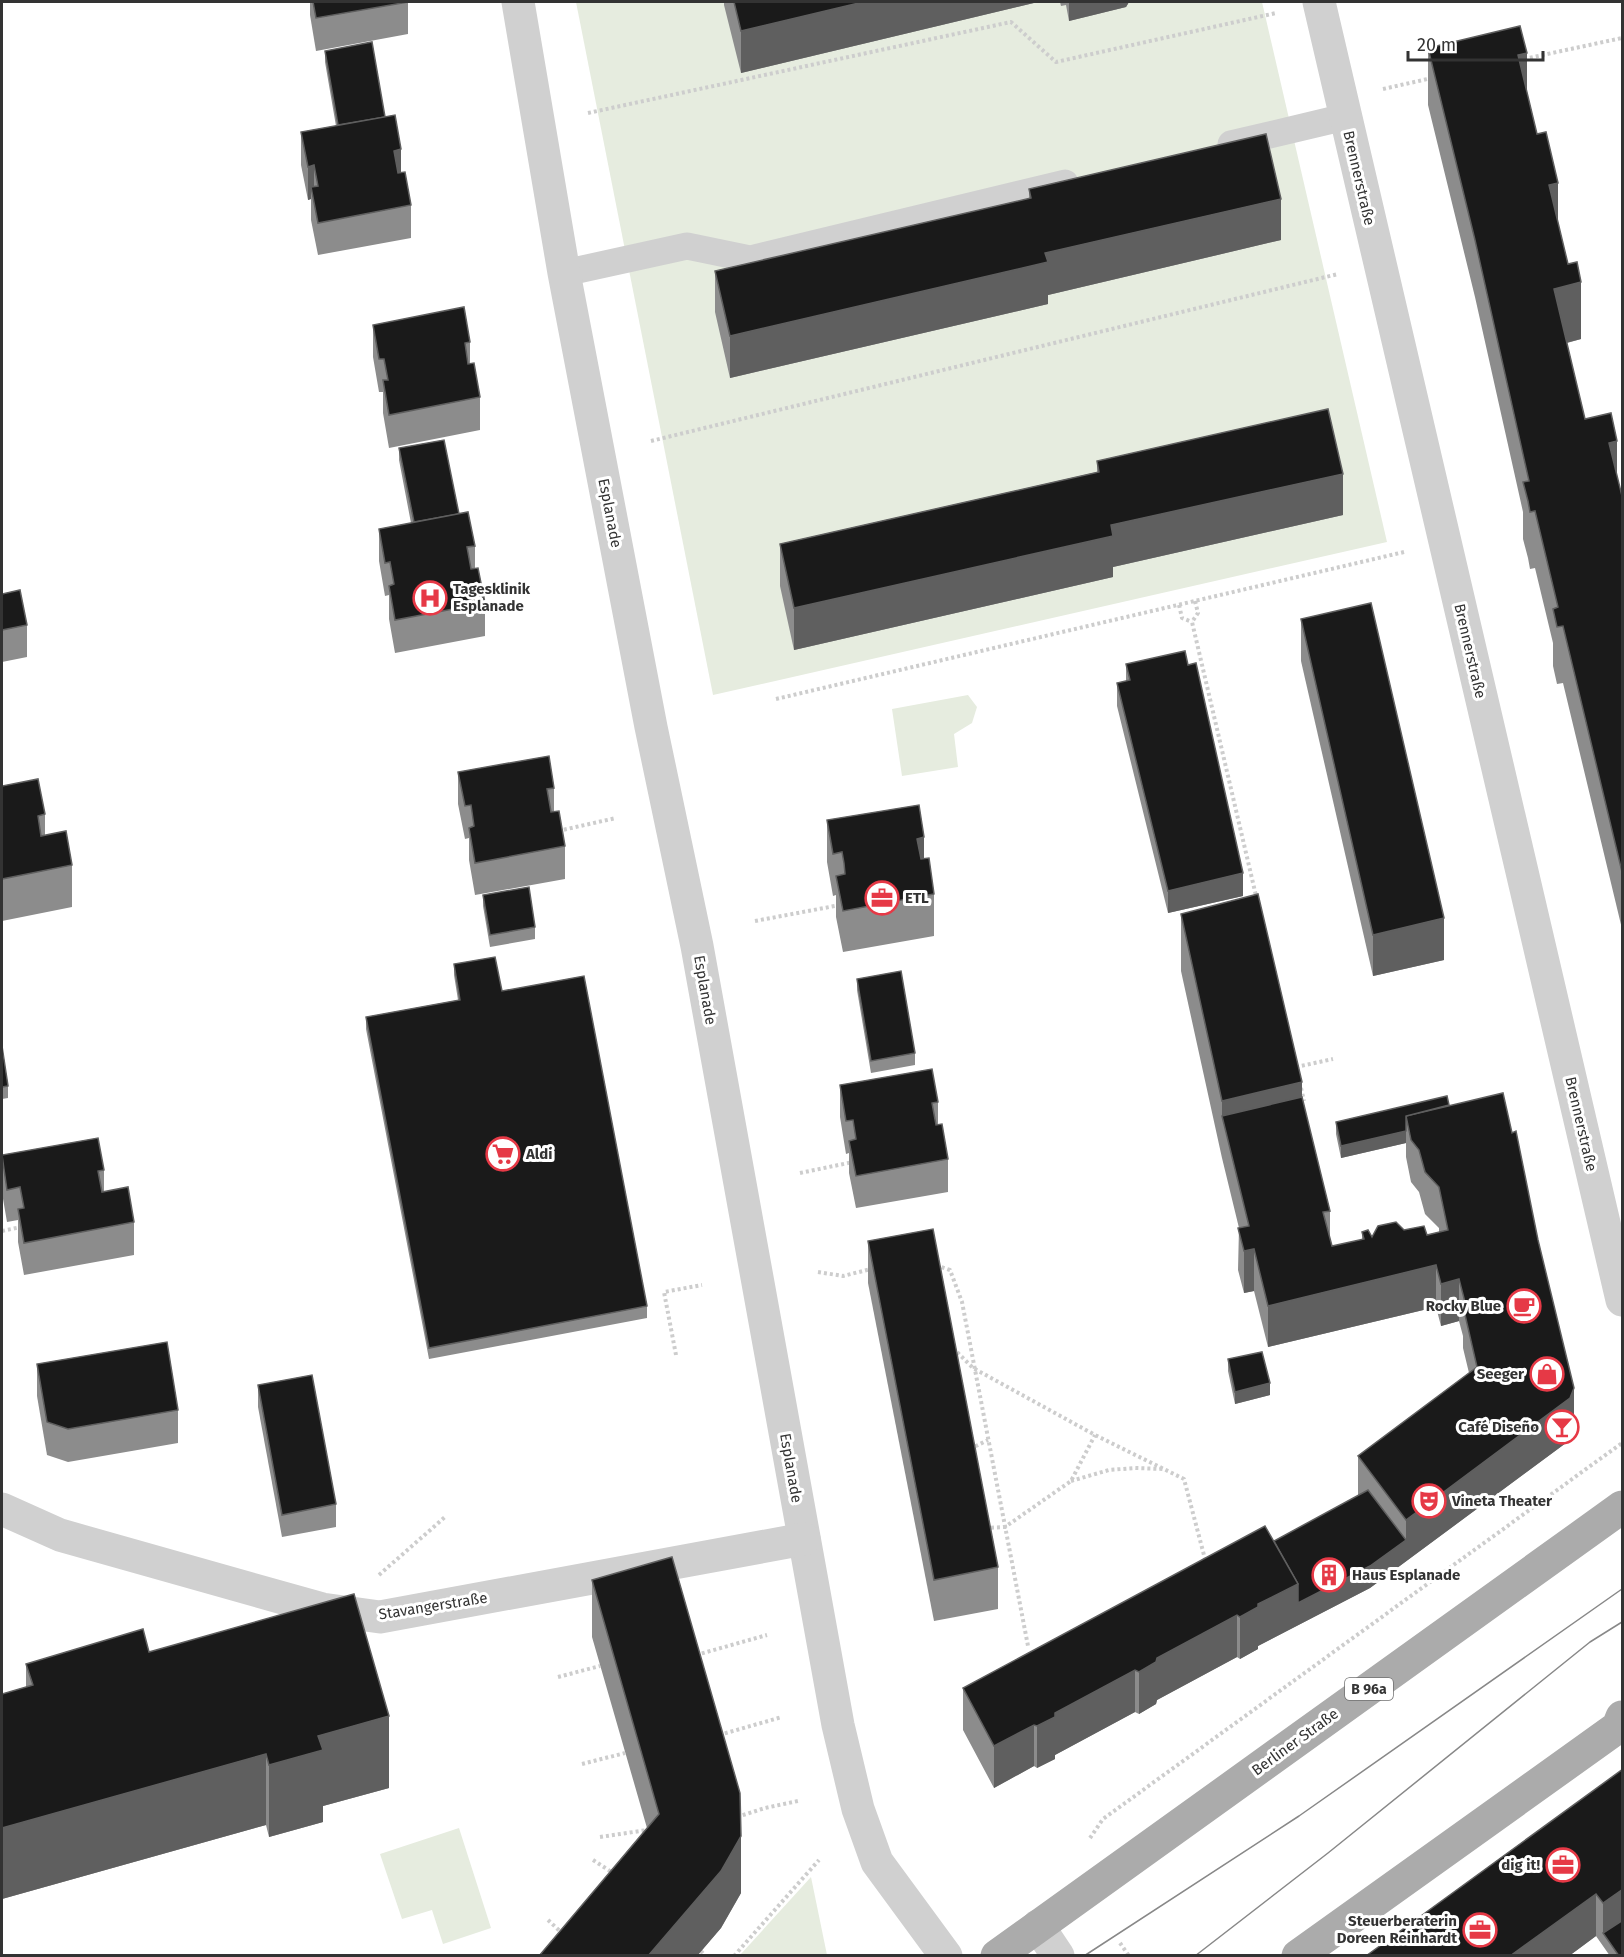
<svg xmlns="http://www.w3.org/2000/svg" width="1624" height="1957" font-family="'Fira Sans',sans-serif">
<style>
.green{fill:#e6ecdf}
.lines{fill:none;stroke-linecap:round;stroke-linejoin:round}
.path{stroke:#cdcdcd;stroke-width:4;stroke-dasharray:3 3;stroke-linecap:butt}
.service{stroke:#d0d0d0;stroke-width:27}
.minor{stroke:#d0d0d0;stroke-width:33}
.primary{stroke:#ababab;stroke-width:33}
.tram{stroke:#888;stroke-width:1.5}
.wall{fill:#8c8c8c}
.shaded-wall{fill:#5f5f5f}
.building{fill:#1a1a1a;stroke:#5f5f5f;stroke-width:1.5}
.labels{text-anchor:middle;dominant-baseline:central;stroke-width:6;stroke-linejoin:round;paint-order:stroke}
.shield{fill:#fff;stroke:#707070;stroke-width:1.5}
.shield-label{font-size:14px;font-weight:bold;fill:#333}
.street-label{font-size:15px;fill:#333;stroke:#fff}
.poi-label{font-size:15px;font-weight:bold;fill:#333;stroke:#fff;text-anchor:start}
</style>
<rect width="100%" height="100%" fill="#fff"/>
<g class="green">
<path d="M576,2H1262L1387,542L713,695Z"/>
<path d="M968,695L977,707L972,723L954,734L958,767L902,776L892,709Z"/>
<path d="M459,1828L491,1928L443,1944L432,1910L402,1919L380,1854Z"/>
<path d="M811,1877L827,1955H740Z"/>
</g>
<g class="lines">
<g class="path">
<path d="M1524,59L1622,38"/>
<path d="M1383,89L1432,78"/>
<path d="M588,113L1011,22L1056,62L1276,13"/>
<path d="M651,441L1338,274"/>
<path d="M1195,601L1198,613L1192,622L1257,900"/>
<path d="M1179,605L1182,618L1192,622"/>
<path d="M776,699L1404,552"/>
<path d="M558,831L616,818"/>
<path d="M755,921L840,905"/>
<path d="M1296,1067L1333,1059"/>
<path d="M1301,1088L1304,1101"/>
<path d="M800,1173L853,1162"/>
<path d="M2,1231L21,1227"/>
<path d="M936,1265L950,1270L962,1302L1028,1646"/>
<path d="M818,1272L843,1276L871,1269"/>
<path d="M953,1348L973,1368L1095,1435L1184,1479L1205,1559"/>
<path d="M676,1355L664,1292L702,1285"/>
<path d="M970,1449L988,1440"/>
<path d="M1071,1481L1109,1470L1135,1468L1163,1469"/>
<path d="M985,1528L1005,1527L1071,1481L1095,1435"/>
<path d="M379,1575L445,1517"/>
<path d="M696,1655L767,1635"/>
<path d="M558,1677L600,1666"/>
<path d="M719,1735L782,1717"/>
<path d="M582,1764L625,1753"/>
<path d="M737,1817L765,1808L798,1801"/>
<path d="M600,1837L647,1830"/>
<path d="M1090,1838L1103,1819L1622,1443"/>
<path d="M593,1860L613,1873"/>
<path d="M548,1920L563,1934"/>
<path d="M1120,1943L1129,1956"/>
<path d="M701,1951L705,1956"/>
<path d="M734,1956L819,1860"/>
</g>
<g class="service">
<path d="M1231,144L1345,117"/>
<path d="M564,273L687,246L750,259L1065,183"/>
</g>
<g class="minor">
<path d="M518,2L564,273L651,727L697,946L838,1725L858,1809L877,1862L946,1956"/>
<path d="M1319,2L1622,1300"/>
<path d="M2,1509L60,1535L322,1609L380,1617L804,1539"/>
<path d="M1038,1926L1058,1956"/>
</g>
<g class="primary">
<path d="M997,1956L1622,1507"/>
<path d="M1298,1956L1618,1727L1622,1717"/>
</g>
<g class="tram">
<path d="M1084,1956L1299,1816L1622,1589"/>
<path d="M1195,1956L1328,1853L1590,1642L1622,1622"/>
</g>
</g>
<g class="wall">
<path d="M310,2H408V34L316,51L310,15Z"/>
<path d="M724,2H1038L741,73L724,5Z"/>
<path d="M1060,2H1129L1126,7L1069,21L1066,5L1061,6Z"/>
<path d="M1428,48L1527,92L1558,222L1581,339L1567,343L1585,419L1617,477L1623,500V933L1563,683L1557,684L1553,666V643L1535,568L1530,569L1528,558L1523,539V512L1475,297L1428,105Z"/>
<path d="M325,51L385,117L411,205V238L318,255L311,220V199L308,200L301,165V132L336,126L325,62Z"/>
<path d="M1029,189L1281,240L1048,295V304L730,378L715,312V271L1029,199Z"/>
<path d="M373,325L470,342V364L480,397V430L389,448L383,413V392H379L373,357Z"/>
<path d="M399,448L459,514L475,546V569L485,603V636L395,653L389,619V595L385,596L379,561V529L411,523L399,460Z"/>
<path d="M1097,461L1343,515L1113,567V577L794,650L780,586V544L1097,472Z"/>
<path d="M2,567L3,574V594L27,625V657L2,662Z"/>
<path d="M1301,619L1444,960L1373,976L1301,661Z"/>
<path d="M1126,664L1243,896L1168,913L1117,706V683L1126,681Z"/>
<path d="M458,772L554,788V812L565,846V879L475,895L469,860V838L465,839L458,804Z"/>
<path d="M2,786L45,814V835L72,865V907L2,921Z"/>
<path d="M827,820L924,859L934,894V936L843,952L836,917V895L833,896L827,862Z"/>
<path d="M483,895L535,927V939L490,947L483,906Z"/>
<path d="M1181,914L1302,1097L1330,1211V1239L1332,1246L1362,1240V1232L1372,1237L1404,1230L1427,1235L1439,1232V1228L1425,1214L1419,1192L1411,1182L1406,1157V1143L1341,1158L1336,1134V1122L1449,1105L1574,1430L1570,1440L1370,1588L1258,1646V1649L1240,1659L1237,1657L1157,1700L1156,1704L1139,1714L1135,1712L1055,1755V1759L1037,1768L1034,1766L994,1788L963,1730V1688L1274,1541L1358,1496V1456L1469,1373L1463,1348V1336L1459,1321L1441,1326L1436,1307L1268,1347L1254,1291L1244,1293L1238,1270L1239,1228L1222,1158L1181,971Z"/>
<path d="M454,964L502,991L647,1306V1318L429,1359L366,1029V1017L458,1000L454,975Z"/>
<path d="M857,979L915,1053V1065L871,1073L857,990Z"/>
<path d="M2,1046L8,1086V1098L2,1099Z"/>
<path d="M840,1085L938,1102V1125L948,1159V1192L856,1208L849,1173V1153L846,1154L840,1117Z"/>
<path d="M2,1155L104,1170V1192L134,1222V1255L24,1275L18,1242V1220L7,1222L2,1193Z"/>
<path d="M868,1241L998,1567V1609L934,1621L868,1283Z"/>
<path d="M1228,1359L1270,1395L1235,1404L1228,1371Z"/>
<path d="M37,1364L178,1410V1443L68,1462L47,1455L37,1396Z"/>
<path d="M258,1385L336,1504V1527L282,1537L258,1407Z"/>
<path d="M592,1580L741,1893L721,1928L697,1956H539L647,1828L592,1637Z"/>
<path d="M149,1652L389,1788L323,1806V1822L269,1837L266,1825L2,1899V1694L26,1687V1664Z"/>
<path d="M1623,1769V1956H1610L1596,1936L1569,1956H1366Z"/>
</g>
<g class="shaded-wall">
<path d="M863,2H1038L741,73V31Z"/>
<path d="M1069,2H1129L1126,7L1069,21Z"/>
<path d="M1527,53V110L1518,55Z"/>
<path d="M401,149V181L394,183V151Z"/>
<path d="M314,165V198L311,187V199L308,200V167Z"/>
<path d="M1558,183V240L1549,185Z"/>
<path d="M1281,199V240L1048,295V304L730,378V336L1045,253Z"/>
<path d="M1581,282V339L1554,346V289Z"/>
<path d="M1617,441V498L1609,443Z"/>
<path d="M1343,474V515L1113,567V577L794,650V608L1111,525Z"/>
<path d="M924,837V879L917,839Z"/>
<path d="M1243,873V896L1168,913V891Z"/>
<path d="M1444,918V960L1373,976V935Z"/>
<path d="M1302,1082V1139L1222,1116V1101Z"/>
<path d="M1406,1131V1143L1341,1158V1146Z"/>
<path d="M1254,1249V1291L1244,1293V1251Z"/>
<path d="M1436,1265V1307L1268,1347V1306Z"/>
<path d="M1459,1279V1321L1441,1326V1284Z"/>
<path d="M1270,1383V1395L1235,1404V1392Z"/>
<path d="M1574,1388V1430L1570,1440L1370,1588L1258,1646V1649L1240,1659V1617L1258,1604L1298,1584L1406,1540V1520Z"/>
<path d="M1237,1615V1657L1157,1700L1156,1704L1139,1714V1672L1157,1658Z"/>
<path d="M1135,1670V1712L1055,1755V1759L1037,1768V1726L1055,1713Z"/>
<path d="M389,1716V1788L323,1806V1822L269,1837V1765L318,1736Z"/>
<path d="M1034,1725V1766L994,1788V1746Z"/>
<path d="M266,1754V1825L2,1899V1828Z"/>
<path d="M741,1836V1893L721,1928L697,1956H648Z"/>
<path d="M1623,1884V1931L1603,1933V1945V1903Z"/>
<path d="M1596,1894V1936L1569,1956H1510Z"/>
</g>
<g class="building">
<path d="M313,2H408L316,18Z"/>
<path d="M734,2H863L741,31Z"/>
<path d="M1520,26L1527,53L1518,55L1537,134L1546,132L1558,183L1549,185L1568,264L1577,262L1581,282L1554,289L1585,419L1611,413L1617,441L1609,443L1623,500V876L1563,626L1557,627L1553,609L1558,607L1535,511L1530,512L1528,501L1523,482L1529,481L1475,240L1428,48Z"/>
<path d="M372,42L385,117L338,125L325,51Z"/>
<path d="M395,115L401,149L394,151L398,173L405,172L411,205L318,223L311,187L318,186L314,165L308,167L301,132Z"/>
<path d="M1266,134L1281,199L1045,253L1048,262L730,336L715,271L1031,198L1029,189Z"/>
<path d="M464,307L470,342L465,343L468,364L474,363L480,397L389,415L383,380H388L384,359H379L373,325Z"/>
<path d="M1328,409L1343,474L1111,525L1113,536L794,608L780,544L1099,472L1097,461Z"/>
<path d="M444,440L459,514L414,522L399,448Z"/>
<path d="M468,512L475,546L467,547L471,569L478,568L485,603L395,620L389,586L394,584L390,562L385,563L379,529Z"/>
<path d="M20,590L27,625L2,630V594Z"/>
<path d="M1371,603L1444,918L1373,935L1301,619Z"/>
<path d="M1185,651L1188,665L1196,663L1243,873L1168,891L1117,683L1130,680L1126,664Z"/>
<path d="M549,756L554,788L547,789L551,812L559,811L565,846L475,863L469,828L474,826L471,805L465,806L458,772Z"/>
<path d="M38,779L45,814L38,816L41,836L66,831L72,865L2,879V786Z"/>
<path d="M919,805L924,837L917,839L921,859L929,858L934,894L843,911L836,876L845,874L844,863L842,852L833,854L827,820Z"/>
<path d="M529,887L535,927L490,935L483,895Z"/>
<path d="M1258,894L1302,1082L1222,1101L1181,914Z"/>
<path d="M495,957L502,991L584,976L647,1306L429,1348L366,1017L460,1000L454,964Z"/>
<path d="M901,971L915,1053L871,1061L857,979Z"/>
<path d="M2,1046L8,1086L2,1087Z"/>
<path d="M932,1069L938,1102L932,1103L936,1125L942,1124L948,1159L856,1176L849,1141L856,1139L853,1120L846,1121L840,1085Z"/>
<path d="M1503,1093L1512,1133L1516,1131L1538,1240L1574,1388L1570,1398L1406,1520L1358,1456L1477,1367L1463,1306H1466L1459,1279L1441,1284L1436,1265L1268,1306L1254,1249L1244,1251L1238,1228L1249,1226L1222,1116L1302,1097L1330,1211L1323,1212L1332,1246L1364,1239L1362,1232L1368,1230L1372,1237L1378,1226L1396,1222L1404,1230L1424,1226L1427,1235L1448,1230L1439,1187L1425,1172L1419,1150L1411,1140L1406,1116Z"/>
<path d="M1447,1096L1449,1105L1406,1116V1131L1341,1146L1336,1122Z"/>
<path d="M98,1138L104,1170L98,1171L102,1192L128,1187L134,1222L24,1243L18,1209L24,1208L20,1187L7,1190L2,1155Z"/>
<path d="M933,1229L998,1567L934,1580L868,1241Z"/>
<path d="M167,1342L178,1410L68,1429L47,1422L37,1364Z"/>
<path d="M1262,1352L1270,1383L1235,1392L1228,1359Z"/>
<path d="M312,1375L336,1504L282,1515L258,1385Z"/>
<path d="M1368,1490L1406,1540L1370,1566L1298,1603V1584L1274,1541Z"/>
<path d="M1265,1526L1298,1584L1258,1604V1607L1240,1617L1237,1615L1157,1658L1156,1662L1139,1672L1135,1670L1055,1713V1717L1037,1726L1034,1725L994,1746L963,1688Z"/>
<path d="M672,1557L740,1793L741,1836L721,1871L648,1956H539L659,1814L592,1580Z"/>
<path d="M354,1594L389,1716L318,1736L323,1750L269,1765L266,1754L2,1828V1694L33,1685L26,1664L143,1629L149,1652Z"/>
<path d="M1623,1769V1889L1603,1903L1596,1894L1510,1956H1366Z"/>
<path d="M1623,1920V1956H1619L1603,1933Z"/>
</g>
<defs>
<g id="hospital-ring" transform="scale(1.725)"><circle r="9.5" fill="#fff" stroke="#e63946" stroke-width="1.5"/><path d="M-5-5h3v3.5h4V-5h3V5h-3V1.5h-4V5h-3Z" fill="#e63946"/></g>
<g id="office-ring" transform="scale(1.725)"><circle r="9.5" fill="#fff" stroke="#e63946" stroke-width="1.5"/><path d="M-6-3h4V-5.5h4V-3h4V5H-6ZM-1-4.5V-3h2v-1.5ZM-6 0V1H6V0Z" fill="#e63946"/></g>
<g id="supermarket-ring" transform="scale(1.725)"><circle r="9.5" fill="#fff" stroke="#e63946" stroke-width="1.5"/><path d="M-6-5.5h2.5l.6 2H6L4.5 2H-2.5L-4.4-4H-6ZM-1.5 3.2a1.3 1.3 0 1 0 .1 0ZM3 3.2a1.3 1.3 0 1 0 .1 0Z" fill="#e63946"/></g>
<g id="cafe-ring" transform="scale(1.725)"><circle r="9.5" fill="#fff" stroke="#e63946" stroke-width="1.5"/><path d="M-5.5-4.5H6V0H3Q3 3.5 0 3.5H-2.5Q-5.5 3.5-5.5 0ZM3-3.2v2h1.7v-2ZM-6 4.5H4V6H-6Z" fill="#e63946"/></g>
<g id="shop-ring" transform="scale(1.725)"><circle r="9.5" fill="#fff" stroke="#e63946" stroke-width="1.5"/><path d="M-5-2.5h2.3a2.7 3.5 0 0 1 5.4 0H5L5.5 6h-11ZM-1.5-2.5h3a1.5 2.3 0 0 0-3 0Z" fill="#e63946"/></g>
<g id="bar-ring" transform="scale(1.725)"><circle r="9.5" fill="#fff" stroke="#e63946" stroke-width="1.5"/><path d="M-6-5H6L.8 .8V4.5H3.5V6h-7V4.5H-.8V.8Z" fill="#e63946"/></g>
<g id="theatre-ring" transform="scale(1.725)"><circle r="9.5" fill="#fff" stroke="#e63946" stroke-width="1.5"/><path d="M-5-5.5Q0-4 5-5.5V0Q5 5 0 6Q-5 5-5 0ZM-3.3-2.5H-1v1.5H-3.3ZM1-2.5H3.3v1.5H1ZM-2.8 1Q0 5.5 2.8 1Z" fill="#e63946"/></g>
<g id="building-ring" transform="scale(1.725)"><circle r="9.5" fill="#fff" stroke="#e63946" stroke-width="1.5"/><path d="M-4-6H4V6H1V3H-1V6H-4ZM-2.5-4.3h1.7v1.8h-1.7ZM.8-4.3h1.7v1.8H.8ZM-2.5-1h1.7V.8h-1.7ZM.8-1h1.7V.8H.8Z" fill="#e63946"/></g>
</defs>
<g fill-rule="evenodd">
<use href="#hospital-ring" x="430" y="598"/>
<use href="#office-ring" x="882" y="898"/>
<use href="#supermarket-ring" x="503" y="1154"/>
<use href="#cafe-ring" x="1524" y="1306"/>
<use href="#shop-ring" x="1547" y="1374"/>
<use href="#bar-ring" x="1562" y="1427"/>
<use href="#theatre-ring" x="1429" y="1501"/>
<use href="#building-ring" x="1329" y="1575"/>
<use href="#office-ring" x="1563" y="1865"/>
<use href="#office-ring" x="1480" y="1930"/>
</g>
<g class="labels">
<rect class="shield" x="1345" y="1678" width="48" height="22" rx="4.5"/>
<g class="shield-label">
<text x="1369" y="1689">B 96a</text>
</g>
<g class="street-label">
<text transform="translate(1359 178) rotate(77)">Brennerstraße</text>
<text transform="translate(610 513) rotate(79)">Esplanade</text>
<text transform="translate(1470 651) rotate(77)">Brennerstraße</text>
<text transform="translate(705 990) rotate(80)">Esplanade</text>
<text transform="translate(1581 1124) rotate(77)">Brennerstraße</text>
<text transform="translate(791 1468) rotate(80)">Esplanade</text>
<text transform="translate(433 1606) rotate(-9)">Stavangerstraße</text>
<text transform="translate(1295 1742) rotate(-36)">Berliner Straße</text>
</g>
<g class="poi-label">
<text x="453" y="589">Tagesklinik<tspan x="453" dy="17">Esplanade</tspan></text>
<text x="905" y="898">ETL</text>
<text x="526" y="1154">Aldi</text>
<text x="1501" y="1306" text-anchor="end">Rocky Blue</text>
<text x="1524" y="1374" text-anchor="end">Seeger</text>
<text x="1539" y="1427" text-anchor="end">Café Diseño</text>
<text x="1452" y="1501">Vineta Theater</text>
<text x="1352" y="1575">Haus Esplanade</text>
<text x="1540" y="1865" text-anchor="end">dig it!</text>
<text x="1457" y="1921" text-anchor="end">Steuerberaterin<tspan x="1457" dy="17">Doreen Reinhardt</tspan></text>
</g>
</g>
<rect width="1624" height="1957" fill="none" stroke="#333333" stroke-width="6"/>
<path d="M1408 51v9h135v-9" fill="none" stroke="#333333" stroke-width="3"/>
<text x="1417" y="51" font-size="18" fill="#333333" stroke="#ffffff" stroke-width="4.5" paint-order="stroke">20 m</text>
</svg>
